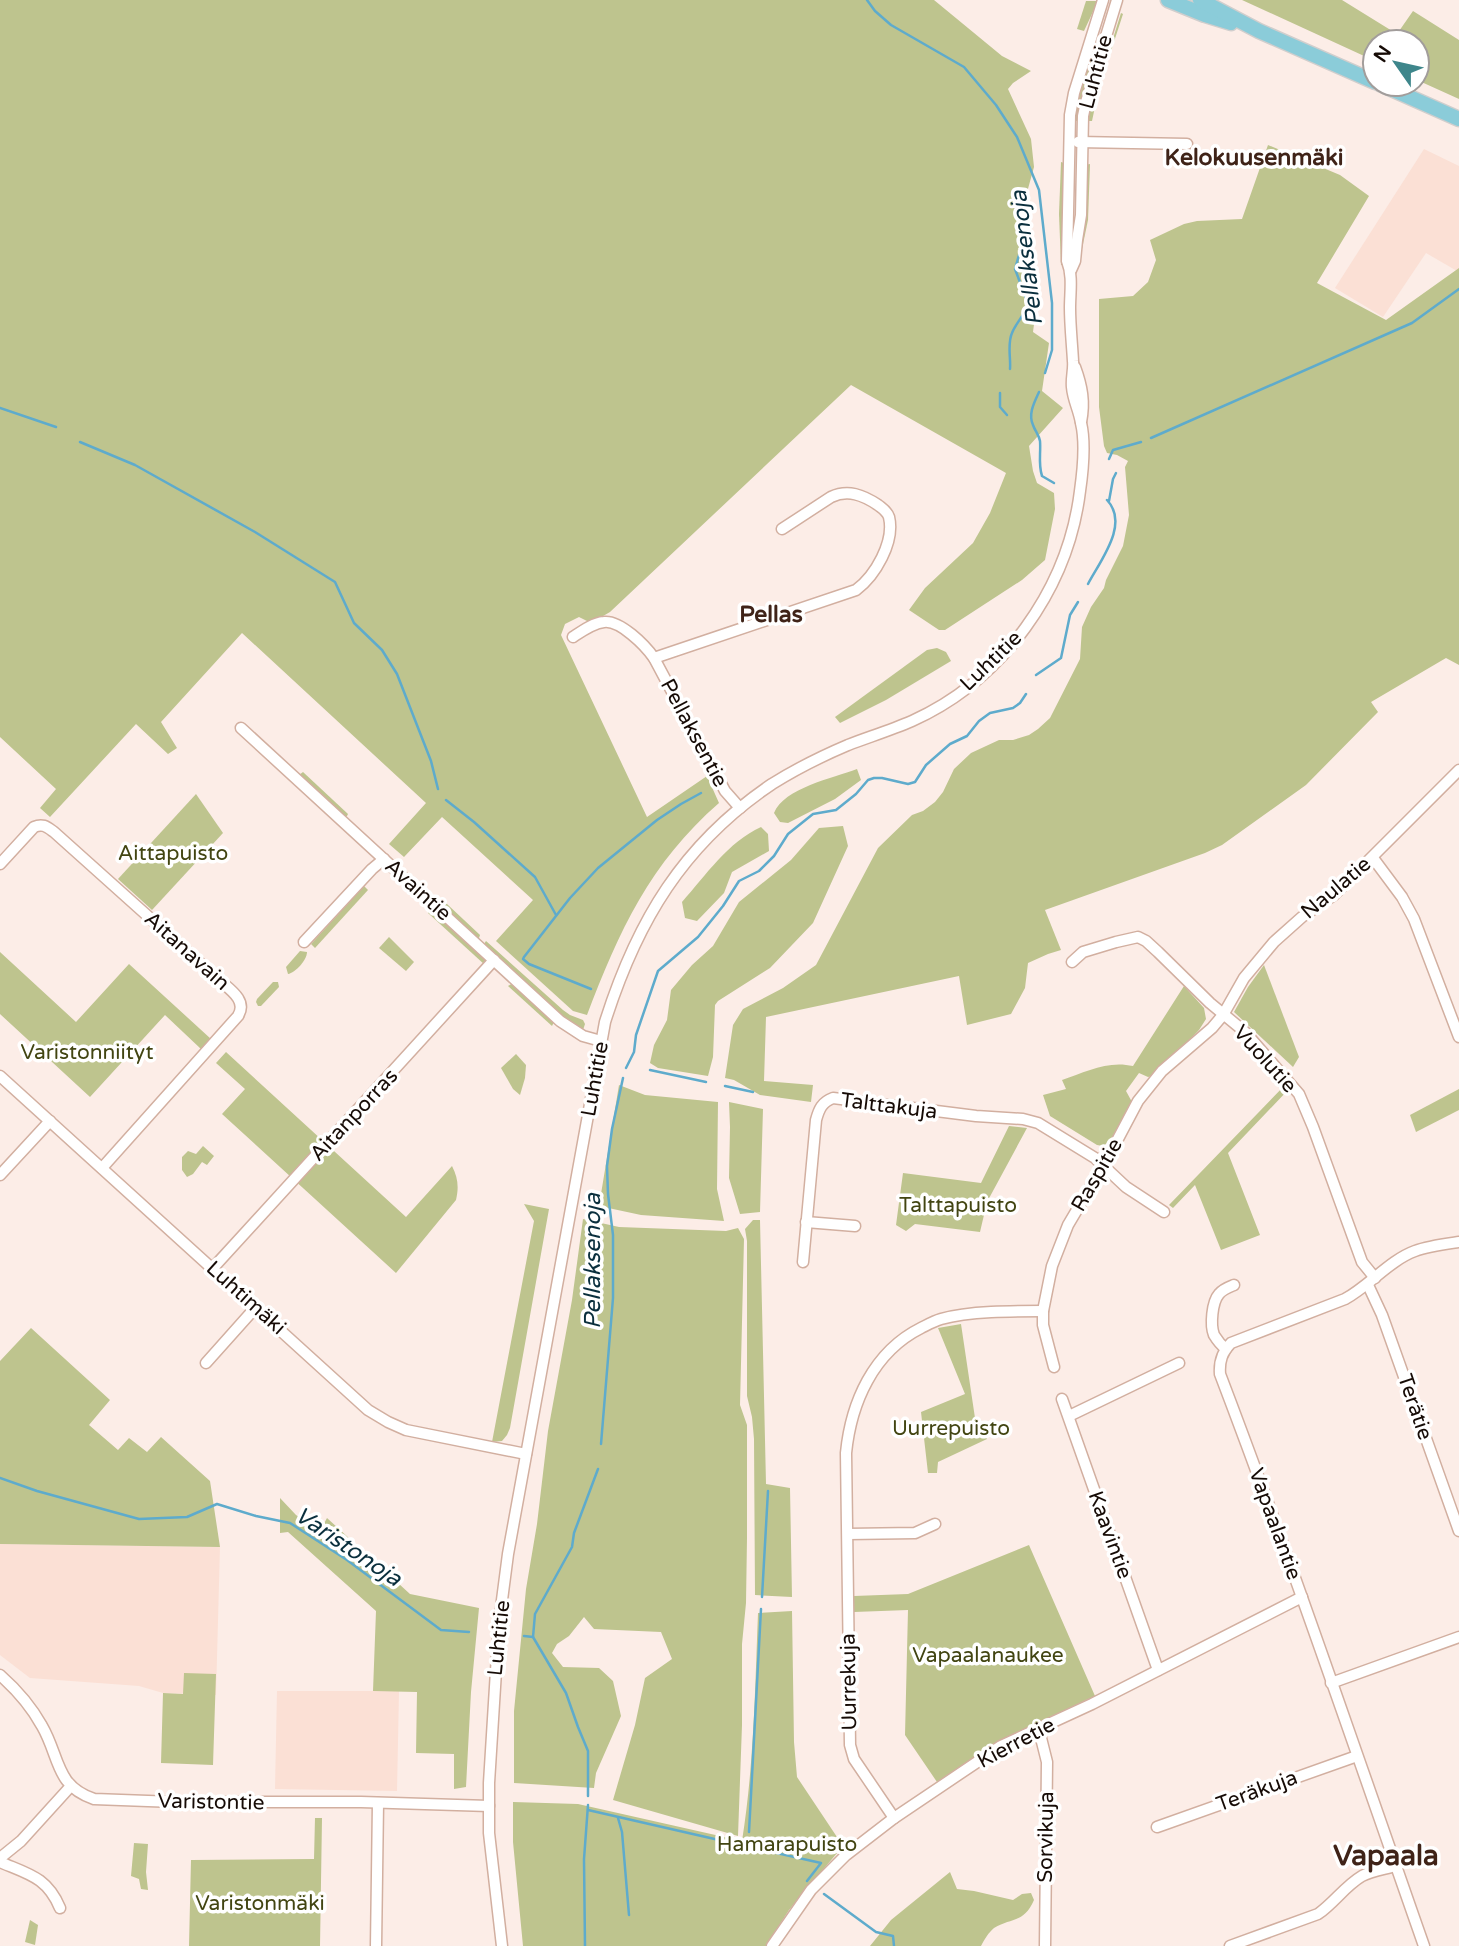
<svg xmlns="http://www.w3.org/2000/svg" width="1459" height="1946" font-family="'Varela Round',sans-serif">
<style>
.built{fill:#fbe0d5}
.green{fill:#bec48e}
.lines{fill:none;stroke-linecap:round;stroke-linejoin:round}
.stream{stroke:#5eabcc;stroke-width:2.5}
.minor-casing{stroke:#d2afa0;stroke-width:13}
.major-casing{stroke:#d0cecd;stroke-width:17}
.minor{stroke:#fff;stroke-width:10}
.major{stroke:#8bccd9;stroke-width:14}
.labels{text-anchor:middle;dominant-baseline:central;stroke-width:7;stroke-linejoin:round;paint-order:stroke}
.street-label{font-size:21px;fill:#160b06;stroke:#fff}
.park-label{font-size:21px;fill:#424512;stroke:#fff}
.neighbourhood-label{font-size:23px;font-weight:bold;fill:#3f2318;stroke:#fff}
.water-label{font-size:23px;font-style:italic;fill:#0a2f3d;stroke:#fff}
.district-label{font-size:28px;font-weight:bold;fill:#3f2318;stroke:#fff}
</style>
<rect width="100%" height="100%" fill="#fcede7"/>
<g class="built">
<path d="M1424,149L1459,166V269L1457,271L1426,253L1383,317L1335,288Z"/>
<path d="M0,1544L220,1547L216,1695L163,1693L139,1686L30,1678L0,1655Z"/>
<path d="M277,1691H399L397,1791L275,1789Z"/>
</g>
<g class="green">
<path d="M0,0H934L1002,56L1031,71L1013,83L1008,89L1031,139L1034,167L1026,196L1030,211V266L1037,301L1033,332L1049,343L1042,391L1063,408L1029,446L1033,471L1037,483L1054,493L1055,509L1045,560L1022,580L945,630H939L909,610L925,588L973,543L990,513L1006,473L851,385L610,612L591,623L579,617L565,624L561,635L647,817L707,776L719,803C650,863 619,931 587,1015L573,1011L496,941L533,900L442,817L404,857L389,844L426,803L242,633L161,722L177,748L168,754L136,724L50,817L40,808L56,789L0,737Z"/>
<path d="M1242,0H1342L1397,34L1413,11L1459,40V99L1417,80V42H1375V61Z"/>
<path d="M1086,1H1098L1084,31L1077,29Z"/>
<path d="M1121,13L1123,14L1099,88L1092,121H1089L1087,116L1100,67L1111,45Z"/>
<path d="M1093,49C1090,73 1082,97 1079,121H1073L1076,98Z"/>
<path d="M1268,145L1340,175L1369,196L1317,283L1386,320L1459,268V665L1446,658L1371,702L1378,712L1306,785L1222,845L1205,853L1045,910L1061,950L1048,954L1028,963L1025,988L1011,1014L967,1025L959,976L766,1017L764,1081L813,1085L811,1102L760,1095L734,1080L725,1078L733,1025L743,1009L783,988L816,965L878,848L912,815L923,811L935,802L943,792L954,769L971,753L999,740H1013L1029,735L1038,729L1050,718L1080,659L1082,627L1091,607L1104,588L1106,580L1123,546L1129,515L1125,467L1128,461L1117,455L1107,453L1104,446L1099,407V299L1133,296L1148,282L1156,260L1150,240L1184,224L1197,221L1242,219Z"/>
<path d="M1061,162L1064,163L1063,265H1061L1059,214Z"/>
<path d="M1090,164L1088,220L1082,249H1080L1085,165Z"/>
<path d="M937,648L946,652L951,661L886,700L840,723L835,717L927,650Z"/>
<path d="M857,769L861,780L835,799L788,823L780,822L774,813C784,788 833,778 857,769Z"/>
<path d="M303,772L348,814L347,816L345,817L299,775Z"/>
<path d="M196,794L223,833L152,910L118,879Z"/>
<path d="M843,826L848,846L813,923L770,968L718,1001L715,1005L713,1057L708,1076L658,1068L650,1063L654,1045L667,1020L671,990L692,965L713,946L739,902L791,860L819,828Z"/>
<path d="M761,827L768,834L769,851L732,872L724,893L697,921L685,918L682,902C706,875 728,842 761,827Z"/>
<path d="M364,886L368,890L315,948L311,944Z"/>
<path d="M444,904H447L480,935L479,938L477,939L443,907Z"/>
<path d="M432,909L486,960L485,965L428,913Z"/>
<path d="M389,937L414,962L406,971L379,948Z"/>
<path d="M486,941L563,1010L570,1015L583,1020L585,1024L583,1030L561,1016L484,944Z"/>
<path d="M300,951L307,952C307,960 295,973 288,974L286,967Z"/>
<path d="M0,952L76,1022L129,964L211,1039L201,1049L165,1015L90,1097L0,1014Z"/>
<path d="M1264,965L1299,1057L1293,1067L1234,1012L1248,987Z"/>
<path d="M273,982H278L279,987L261,1006H258L256,1002L257,999Z"/>
<path d="M513,983L554,1022L552,1026L508,986Z"/>
<path d="M1184,986L1204,1008L1206,1019L1199,1030L1156,1075L1148,1077L1139,1073L1126,1091L1132,1102L1110,1141L1103,1146L1097,1145L1050,1116L1043,1095L1066,1089L1062,1080C1085,1072 1108,1060 1133,1066Z"/>
<path d="M226,1052L406,1217L452,1166C458,1178 459,1187 456,1200L396,1273L222,1114L245,1089L216,1063Z"/>
<path d="M516,1054L526,1065L525,1078L520,1095L513,1089L501,1068Z"/>
<path d="M619,1085L645,1095L718,1102L717,1189L724,1221L641,1215L599,1206Z"/>
<path d="M1285,1085L1288,1090L1228,1153L1260,1235L1221,1250L1195,1185L1173,1208L1169,1205Z"/>
<path d="M1459,1089V1110L1416,1132L1410,1115Z"/>
<path d="M729,1102L763,1109L760,1212L740,1214L729,1178L730,1127Z"/>
<path d="M1009,1126L1027,1128L987,1202L980,1232L915,1224L906,1231L896,1225L903,1173L981,1183Z"/>
<path d="M203,1146L214,1156L207,1165L202,1162L193,1174L187,1177L182,1170V1157L188,1151L196,1154Z"/>
<path d="M524,1204L549,1209L510,1428L507,1435L502,1441L492,1442L534,1221Z"/>
<path d="M583,1219L619,1227L726,1231L738,1228L744,1239L740,1405L747,1425V1538L746,1603L742,1644V1725L738,1836L613,1800L635,1725L645,1678L672,1659L661,1632L594,1629L584,1617L569,1636L557,1644L552,1653L563,1667L599,1668L613,1681L621,1716L596,1773L594,1788L514,1783V1711L526,1589L537,1524L548,1431L572,1300Z"/>
<path d="M753,1220H760L766,1484L790,1488L792,1597L755,1595L754,1439L752,1417L747,1396V1241L745,1229Z"/>
<path d="M961,1324L975,1418L987,1439L938,1462L937,1473H928L921,1412L965,1394L938,1328Z"/>
<path d="M31,1328L110,1400L89,1425L118,1450L129,1438L147,1452L161,1437L210,1481L220,1547L0,1544V1361Z"/>
<path d="M280,1498L296,1515L320,1531L327,1518L410,1594L479,1608L471,1692L466,1787L454,1789V1754L416,1753L417,1692L373,1691L376,1611L288,1532L280,1533Z"/>
<path d="M1029,1545L1095,1696L1001,1740L937,1782L905,1735L908,1610L854,1612V1596L908,1594Z"/>
<path d="M792,1611L794,1742L797,1777L843,1846L789,1910L766,1946H523L513,1842V1802L578,1804L742,1841C754,1766 755,1689 758,1613Z"/>
<path d="M184,1673L216,1674L213,1765L161,1763L163,1693L183,1694Z"/>
<path d="M315,1818H322L320,1946H189L191,1860L314,1859Z"/>
<path d="M134,1843L148,1844L146,1872L148,1890L141,1889L139,1879L131,1876Z"/>
<path d="M950,1872L957,1889L974,1891L1013,1900L1022,1894L1031,1893L1034,1900C1024,1923 1013,1917 994,1928C989,1932 984,1940 981,1946H870L891,1920Z"/>
<path d="M30,1920L38,1925L35,1945L25,1942Z"/>
</g>
<g class="lines">
<g class="stream">
<path d="M867,0L875,11L891,25L964,67L996,105L1017,137L1039,190L1052,303V350L1045,373"/>
<path d="M1010,369C1011,358 1007,344 1012,333C1016,322 1027,314 1027,301L1015,269L1028,224V203"/>
<path d="M1039,392C1034,403 1028,414 1033,425C1035,431 1039,435 1040,441C1041,453 1038,464 1042,476L1054,483"/>
<path d="M1000,393V407L1007,415"/>
<path d="M0,408L56,427"/>
<path d="M1151,438L1412,323L1459,289"/>
<path d="M80,442L135,465L255,532L335,582L354,623L382,650L397,674L431,761L438,789"/>
<path d="M1109,459L1113,450L1141,442"/>
<path d="M1109,501L1113,479L1116,473"/>
<path d="M1088,584C1100,561 1130,524 1107,500"/>
<path d="M1036,675L1061,658L1070,615L1078,602"/>
<path d="M446,800L474,822L535,877L556,915"/>
<path d="M591,989L529,964L523,959L524,957L570,898L598,868L657,820L681,804L701,793"/>
<path d="M626,1068L634,1052L636,1035L658,971L698,937L723,906L739,881L759,871L774,856L788,834L813,814L836,810L856,794L868,780L874,778H882L908,784L915,782L926,765L950,744L967,736L979,721L990,713L1013,708L1020,703L1026,694"/>
<path d="M650,1070L706,1082"/>
<path d="M725,1086L753,1092"/>
<path d="M601,1444L613,1298V1235L608,1194L607,1166L612,1129L623,1078"/>
<path d="M0,1478L37,1491L139,1519L187,1517L217,1504L256,1516L290,1523L347,1560L441,1630L469,1632"/>
<path d="M762,1597L768,1491"/>
<path d="M524,1636L533,1637"/>
<path d="M533,1637L535,1614L572,1547L574,1533L598,1469"/>
<path d="M533,1637L566,1693L578,1727L588,1751V1796"/>
<path d="M588,1810L732,1843"/>
<path d="M618,1818L622,1832L629,1915"/>
<path d="M749,1832L761,1609"/>
<path d="M741,1845L821,1863L807,1881"/>
<path d="M824,1894L876,1932L893,1936L894,1946"/>
<path d="M585,1946L584,1859L588,1805"/>
</g>
<g class="minor-casing">
<g id="minor">
<path d="M1078,142L1187,144"/>
<path d="M1071,270L1075,261L1077,240L1081,215L1083,116L1086,102L1117,0"/>
<path d="M1075,367C1082,386 1085,402 1081,422"/>
<path d="M573,637C582,631 593,623 604,622C620,620 645,645 654,658L725,791L740,808"/>
<path d="M654,658L856,590C875,576 895,542 889,517C887,511 883,509 878,505C863,495 848,489 831,497L782,529"/>
<path d="M241,728L560,1021L583,1036L601,1041"/>
<path d="M1373,858L1402,897L1414,919L1459,1037"/>
<path d="M0,864L34,827C43,823 47,827 54,832L218,979C229,989 248,1000 238,1016L102,1168"/>
<path d="M304,942L372,869L384,859"/>
<path d="M1072,962L1083,952L1116,942L1138,937L1146,941L1158,952L1210,1003L1245,1032L1299,1094L1313,1127L1362,1262L1375,1278"/>
<path d="M0,1076L368,1410L388,1422L406,1430L526,1454"/>
<path d="M0,1175L50,1121"/>
<path d="M806,1222L855,1226"/>
<path d="M803,1262L816,1120C819,1109 822,1102 833,1098L976,1116L1023,1119L1038,1123L1095,1158L1126,1187L1164,1212"/>
<path d="M213,1268L494,960"/>
<path d="M1368,1285L1382,1315L1459,1531"/>
<path d="M1226,1349C1221,1345 1217,1340 1214,1335C1210,1325 1212,1302 1219,1294C1223,1289 1229,1287 1234,1285"/>
<path d="M206,1363L255,1308"/>
<path d="M1054,1367L1043,1325V1311L1052,1266L1068,1225L1110,1154L1138,1101L1162,1071L1212,1028L1223,1015L1244,978L1274,942L1302,917L1334,895L1459,770"/>
<path d="M1062,1399L1158,1670"/>
<path d="M1069,1416L1179,1363"/>
<path d="M848,1534L915,1533L935,1524"/>
<path d="M0,1675C17,1690 31,1706 42,1726C60,1757 55,1786 94,1799L175,1802H361L489,1806"/>
<path d="M1331,1683L1459,1637"/>
<path d="M1039,1730L1047,1762L1045,1946"/>
<path d="M894,1818L854,1759L850,1745L846,1453C851,1403 873,1352 921,1328C927,1325 934,1321 941,1319C969,1311 1013,1311 1043,1311"/>
<path d="M1157,1827L1357,1756"/>
<path d="M0,1858L21,1841L70,1787"/>
<path d="M0,1862C28,1874 47,1877 60,1908"/>
<path d="M376,1946L378,1803"/>
<path d="M502,1946L489,1833V1783L499,1623L508,1554L605,1022C637,921 683,844 772,784C796,769 822,756 848,745C869,737 891,730 912,721C1003,680 1068,589 1080,491C1083,470 1086,444 1081,423C1079,410 1073,400 1072,387C1071,378 1074,369 1073,361C1072,343 1070,325 1070,308C1070,292 1073,276 1067,261L1070,115L1074,93L1103,0"/>
<path d="M772,1946L811,1890L846,1855L894,1818L1001,1746L1092,1704L1302,1597"/>
<path d="M1230,1946L1318,1914C1334,1903 1345,1886 1362,1876C1372,1871 1385,1869 1395,1866"/>
<path d="M1424,1946C1357,1755 1292,1563 1220,1374C1219,1361 1222,1352 1231,1343L1345,1299C1369,1286 1390,1260 1415,1251C1428,1246 1445,1244 1459,1242"/>
</g>
</g>
<g class="major-casing">
<g id="major">
<path d="M1168,0L1205,15L1231,23"/>
<path d="M1200,0L1259,31L1375,82"/>
<path d="M1380,84L1459,119"/>
</g>
</g>
<use href="#minor" class="minor"/>
<use href="#major" class="major"/>
</g>
<g class="labels">
<g class="street-label">
<text transform="translate(1096 72) rotate(-75)">Luhtitie</text>
<text transform="translate(991 661) rotate(-44)">Luhtitie</text>
<text transform="translate(694 733) rotate(62)">Pellaksentie</text>
<text transform="translate(1336 888) rotate(-40)">Naulatie</text>
<text transform="translate(418 890) rotate(42)">Avaintie</text>
<text transform="translate(187 951) rotate(42)">Aitanavain</text>
<text transform="translate(1265 1059) rotate(48)">Vuolutie</text>
<text transform="translate(595 1079) rotate(-80)">Luhtitie</text>
<text transform="translate(889 1106) rotate(7)">Talttakuja</text>
<text transform="translate(354 1115) rotate(-47)">Aitanporras</text>
<text transform="translate(1097 1175) rotate(-60)">Raspitie</text>
<text transform="translate(246 1298) rotate(42)">Luhtimäki</text>
<text transform="translate(1415 1407) rotate(71)">Terätie</text>
<text transform="translate(1275 1524) rotate(70)">Vapaalantie</text>
<text transform="translate(1110 1535) rotate(70)">Kaavintie</text>
<text transform="translate(499 1638) rotate(-84)">Luhtitie</text>
<text transform="translate(849 1682) rotate(-91)">Uurrekuja</text>
<text transform="translate(1016 1743) rotate(-28)">Kierretie</text>
<text transform="translate(1257 1791) rotate(-20)">Teräkuja</text>
<text transform="translate(211 1802) rotate(1)">Varistontie</text>
<text transform="translate(1046 1837) rotate(-89)">Sorvikuja</text>
</g>
<g class="park-label">
<text x="173" y="853">Aittapuisto</text>
<text x="87" y="1052">Varistonniityt</text>
<text x="958" y="1205">Talttapuisto</text>
<text x="951" y="1428">Uurrepuisto</text>
<text x="988" y="1655">Vapaalanaukee</text>
<text x="787" y="1844">Hamarapuisto</text>
<text x="260" y="1903">Varistonmäki</text>
</g>
<g class="neighbourhood-label">
<text x="1254" y="158">Kelokuusenmäki</text>
<text x="771" y="615">Pellas</text>
</g>
<g class="water-label">
<text transform="translate(1027 258) rotate(-97)">Pellaksenoja</text>
<text transform="translate(593 1261) rotate(-90)">Pellaksenoja</text>
<text transform="translate(348 1547) rotate(34)">Varistonoja</text>
</g>
<g class="district-label">
<text x="1386" y="1856">Vapaala</text>
</g>
</g>
<g transform="translate(1396 63) rotate(304)"><circle r="33" fill="#ffffff" stroke="#a29d9b" stroke-width="2"/>
<path d="M0-5L12 26L0 18L-12 26Z" fill="#3e868b"/>
<text y="-10" font-size="19" font-weight="bold" text-anchor="middle" fill="#160b06">N</text>
</g>
</svg>
